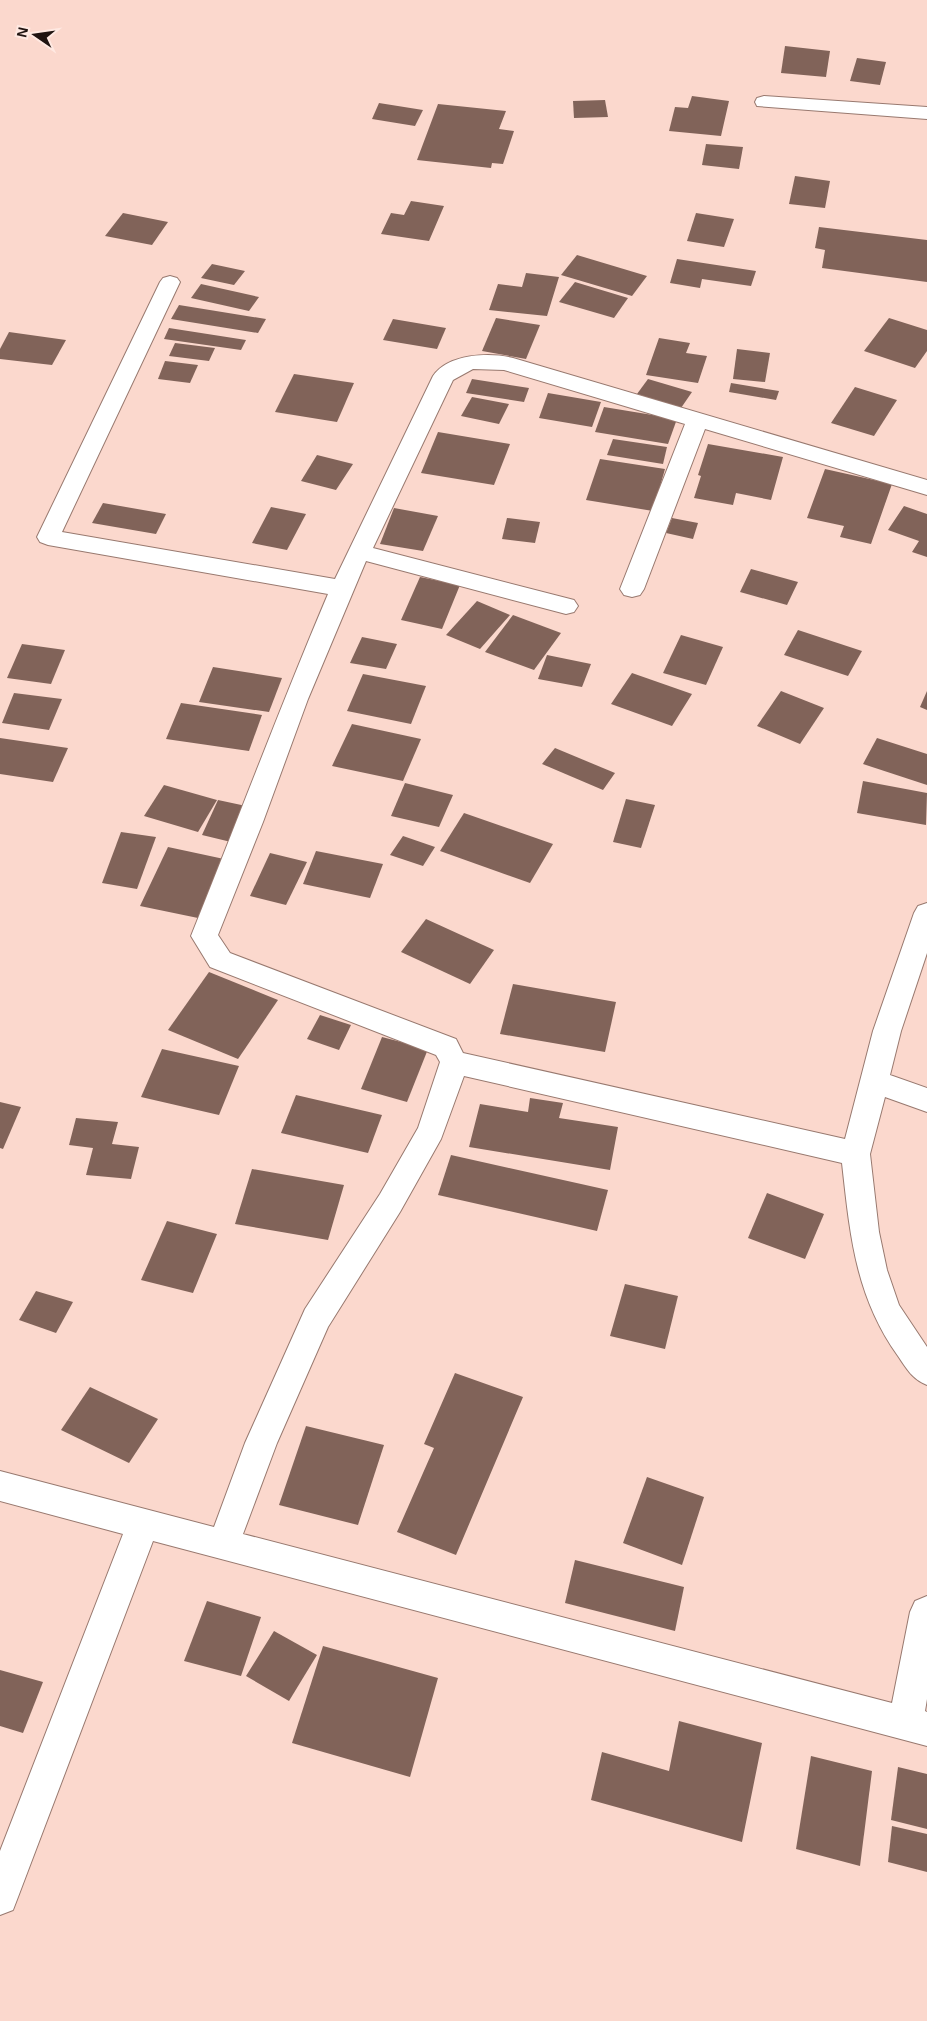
<svg xmlns="http://www.w3.org/2000/svg" width="927" height="2021" font-family="Helvetica,sans-serif">
<style>
.building{fill:#816359}
.lines{fill:none;stroke-linecap:round;stroke-linejoin:round}
.minor-casing{stroke:#98796f;stroke-width:2}
.minor{fill:#fff;fill-rule:evenodd}
</style>
<rect width="100%" height="100%" fill="#fbd8cd"/>
<g class="building">
<path d="M785,46L830,51L826,77L781,73Z"/>
<path d="M857,58L886,62L880,85L850,81Z"/>
<path d="M692,96L729,101L721,136L669,131L675,107L688,108Z"/>
<path d="M605,100L608,117L574,118L573,101Z"/>
<path d="M379,103L423,110L415,126L372,119Z"/>
<path d="M438,104L506,111L499,129L514,131L503,164L492,163L491,168L417,160Z"/>
<path d="M706,144L743,147L739,169L702,165Z"/>
<path d="M795,176L830,181L825,208L789,204Z"/>
<path d="M411,201L444,206L429,241L381,234L391,213L404,215Z"/>
<path d="M123,213L168,222L152,245L105,236Z"/>
<path d="M696,213L734,219L724,247L687,241Z"/>
<path d="M819,227L927,240V282L822,268L825,250L815,248Z"/>
<path d="M577,255L647,276L632,296L561,275Z"/>
<path d="M677,259L756,271L751,286L702,279L700,288L670,283Z"/>
<path d="M212,264L245,271L234,285L201,278Z"/>
<path d="M526,273L559,277L547,316L489,310L498,284L522,287Z"/>
<path d="M575,282L628,298L614,318L559,302Z"/>
<path d="M201,284L259,297L249,311L191,298Z"/>
<path d="M179,305L266,319L258,333L171,319Z"/>
<path d="M496,318L540,325L526,359L482,351Z"/>
<path d="M889,318L927,330V351L915,368L864,351Z"/>
<path d="M393,319L446,328L437,349L383,340Z"/>
<path d="M169,328L246,340L241,350L164,339Z"/>
<path d="M9,332L66,340L52,365L0,359V349Z"/>
<path d="M659,338L690,343L686,353L707,356L698,383L646,375Z"/>
<path d="M175,343L215,348L209,361L169,356Z"/>
<path d="M737,349L770,353L765,382L733,379Z"/>
<path d="M165,361L198,365L190,383L158,379Z"/>
<path d="M294,374L354,383L337,422L275,412Z"/>
<path d="M472,379L529,388L524,402L466,393Z"/>
<path d="M648,379L692,392L681,408L637,394Z"/>
<path d="M731,383L779,391L776,400L729,392Z"/>
<path d="M855,387L897,400L874,436L831,423Z"/>
<path d="M548,393L601,402L592,427L539,418Z"/>
<path d="M472,397L509,404L499,424L461,416Z"/>
<path d="M604,407L677,419L668,444L595,432Z"/>
<path d="M438,432L510,444L494,485L421,473Z"/>
<path d="M613,439L667,447L663,464L607,455Z"/>
<path d="M708,444L783,457L771,500L736,493L733,505L694,498L701,476L698,475Z"/>
<path d="M317,455L353,464L336,490L301,481Z"/>
<path d="M600,459L665,469L653,511L586,500Z"/>
<path d="M825,469L892,484L871,544L840,537L844,526L807,518Z"/>
<path d="M103,503L166,514L156,534L92,523Z"/>
<path d="M904,506L927,514V557L912,552L919,541L888,530Z"/>
<path d="M271,507L306,514L287,550L252,543Z"/>
<path d="M394,508L438,516L423,551L380,544Z"/>
<path d="M507,518L540,522L535,543L502,539Z"/>
<path d="M672,518L698,523L693,539L666,533Z"/>
<path d="M751,569L798,582L787,605L740,592Z"/>
<path d="M420,577L460,585L442,629L401,620Z"/>
<path d="M477,601L510,615L480,649L446,635Z"/>
<path d="M513,615L561,633L534,670L485,652Z"/>
<path d="M798,630L862,651L848,676L784,655Z"/>
<path d="M681,635L723,647L706,685L663,673Z"/>
<path d="M362,637L397,644L386,669L350,663Z"/>
<path d="M22,644L65,650L51,684L7,678Z"/>
<path d="M547,655L591,664L582,687L538,679Z"/>
<path d="M213,667L282,678L269,712L199,702Z"/>
<path d="M632,673L692,694L672,726L611,704Z"/>
<path d="M363,674L426,686L411,724L347,711Z"/>
<path d="M781,691L824,708L800,744L757,726Z"/>
<path d="M927,691V710L920,707Z"/>
<path d="M14,693L62,699L49,730L2,723Z"/>
<path d="M181,703L262,715L249,751L166,739Z"/>
<path d="M352,724L421,739L403,781L332,766Z"/>
<path d="M0,738L68,748L53,782L0,774Z"/>
<path d="M877,738L927,754V785L863,764Z"/>
<path d="M555,748L615,773L603,790L542,764Z"/>
<path d="M863,781L927,793L926,825L857,813Z"/>
<path d="M405,783L453,795L439,827L391,816Z"/>
<path d="M164,785L217,800L198,832L144,816Z"/>
<path d="M626,799L655,805L641,848L613,842Z"/>
<path d="M218,800L246,806L231,842L202,835Z"/>
<path d="M464,813L553,844L530,883L440,851Z"/>
<path d="M121,832L156,837L137,889L102,883Z"/>
<path d="M403,836L435,847L423,866L390,855Z"/>
<path d="M168,847L224,859L198,918L140,906Z"/>
<path d="M316,851L383,864L370,898L303,884Z"/>
<path d="M270,853L307,862L286,905L250,896Z"/>
<path d="M426,919L494,950L470,984L401,952Z"/>
<path d="M209,972L278,1000L238,1059L168,1030Z"/>
<path d="M513,984L616,1002L605,1052L500,1034Z"/>
<path d="M320,1015L351,1025L339,1050L307,1039Z"/>
<path d="M382,1037L428,1049L407,1102L361,1089Z"/>
<path d="M162,1049L239,1066L219,1115L141,1097Z"/>
<path d="M296,1095L382,1115L368,1153L281,1133Z"/>
<path d="M530,1098L563,1103L559,1118L618,1127L610,1170L469,1147L480,1104L528,1112Z"/>
<path d="M0,1102L21,1107L3,1149L0,1148Z"/>
<path d="M76,1118L118,1122L112,1144L139,1147L131,1179L86,1175L93,1148L69,1145Z"/>
<path d="M451,1155L608,1190L597,1231L438,1195Z"/>
<path d="M252,1169L344,1185L328,1240L235,1224Z"/>
<path d="M767,1193L824,1214L805,1259L748,1238Z"/>
<path d="M167,1221L217,1234L193,1293L141,1280Z"/>
<path d="M625,1284L678,1296L665,1349L610,1336Z"/>
<path d="M36,1291L73,1302L56,1333L19,1320Z"/>
<path d="M455,1373L523,1397L456,1555L397,1532L434,1448L424,1444Z"/>
<path d="M90,1387L158,1419L129,1463L61,1430Z"/>
<path d="M306,1426L384,1445L358,1525L279,1505Z"/>
<path d="M647,1477L704,1497L682,1565L623,1543Z"/>
<path d="M575,1560L684,1587L675,1631L565,1603Z"/>
<path d="M207,1601L261,1617L241,1676L184,1661Z"/>
<path d="M274,1631L317,1655L289,1701L246,1676Z"/>
<path d="M323,1646L438,1678L410,1777L292,1743Z"/>
<path d="M0,1670L43,1682L23,1733L0,1726Z"/>
<path d="M679,1721L762,1743L742,1842L591,1800L602,1752L669,1771Z"/>
<path d="M811,1756L872,1771L860,1866L796,1849Z"/>
<path d="M898,1767L927,1774V1829L891,1820Z"/>
<path d="M892,1826L927,1834V1872L888,1862Z"/>
</g>
<g class="lines">
<g class="minor-casing">
<g id="minor">
<path d="M764,96L927,107V119L757,106L755,102L757,98Z"/>
<path d="M170,276L177,278L180,282L62,532L335,579L433,376C448,354 489,352 513,358L927,480V495L705,429L644,589L640,595L632,597L624,595L620,589L685,424L504,370L473,369L453,380L373,548L574,600L578,606L574,612L566,614L366,561L308,699L263,822L218,935L230,953L456,1039L463,1053L845,1139L873,1031L914,913L918,906L927,903V953L901,1031L890,1075L927,1088V1112L885,1097L870,1154L879,1232L887,1270L899,1305L927,1347V1385C912,1379 907,1369 898,1356C855,1296 850,1234 842,1163L464,1076L441,1139L400,1212L328,1327L277,1443L243,1534L892,1703L910,1612L915,1601L927,1596V1699L925,1711L927,1712V1746L153,1541L18,1897L13,1910L0,1915V1851L123,1534L0,1501V1471L214,1527L245,1443L305,1309L380,1194L418,1128L440,1062L436,1055L210,967L191,936C237,822 280,707 328,594L48,545L40,542L37,537L160,282L163,278Z"/>
</g>
</g>
<use href="#minor" class="minor"/>
</g>
<g transform="translate(35 35) rotate(283)" stroke="#ffe9e2" stroke-width="4" paint-order="stroke">
<path d="M0-4L9 19L0 12L-9 19Z" fill="#201411"/>
<text y="-8" font-size="14" font-weight="bold" text-anchor="middle" fill="#201411">N</text>
</g>
</svg>
